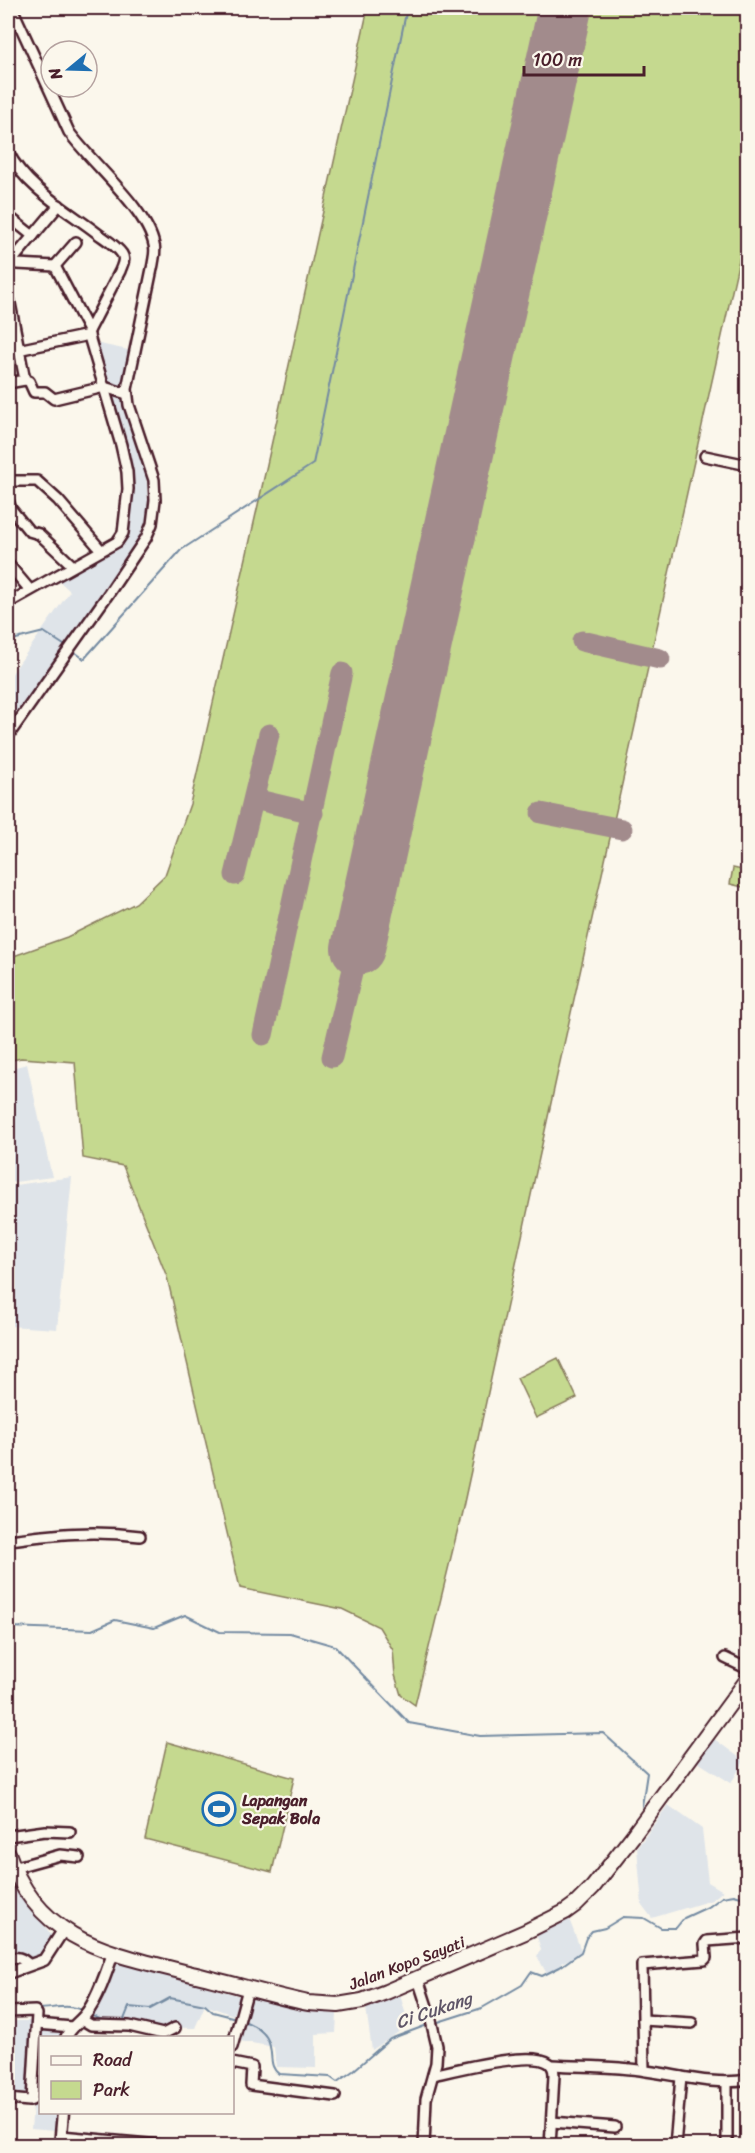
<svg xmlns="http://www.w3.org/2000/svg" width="755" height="2153" font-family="Sriracha,sans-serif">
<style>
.built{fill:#dfe4e9}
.green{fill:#c5d98f;stroke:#887c5d;stroke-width:1.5}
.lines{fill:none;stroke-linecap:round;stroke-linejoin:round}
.stream{stroke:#748ba2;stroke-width:2}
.taxiway{stroke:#a28b8c;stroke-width:21}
.runway{stroke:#a28b8c;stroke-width:54}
.minor-casing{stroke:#4a1f2b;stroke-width:14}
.tertiary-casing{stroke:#4a1f2b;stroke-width:15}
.primary-casing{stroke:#4a1f2b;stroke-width:18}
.minor{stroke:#fbf7ec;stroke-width:9}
.tertiary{stroke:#fbf7ec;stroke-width:10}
.primary{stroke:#fbf7ec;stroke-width:14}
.labels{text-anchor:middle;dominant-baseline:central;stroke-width:4.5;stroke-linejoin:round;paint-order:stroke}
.poi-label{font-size:16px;font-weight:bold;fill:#4a1f2b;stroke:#fbf7ec;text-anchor:start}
.street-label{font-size:16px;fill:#4a1f2b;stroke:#fbf7ec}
.water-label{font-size:18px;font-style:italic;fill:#5f5567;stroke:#fbf7ec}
</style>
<rect width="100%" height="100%" fill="#fbf7ec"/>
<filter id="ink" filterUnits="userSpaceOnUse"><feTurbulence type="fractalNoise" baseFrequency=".0167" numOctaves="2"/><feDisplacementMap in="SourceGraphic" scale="12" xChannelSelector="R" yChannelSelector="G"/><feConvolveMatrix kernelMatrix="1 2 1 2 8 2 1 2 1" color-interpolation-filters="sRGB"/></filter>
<g filter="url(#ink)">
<g class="built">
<path d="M95,343L128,350L122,384L128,417L146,471L148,501L145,529L125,562L8,727V679L70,591L56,578L128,536L131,505L130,469Z"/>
<path d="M27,1064L52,1177L8,1183V1069Z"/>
<path d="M72,1177L57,1329L8,1326V1186Z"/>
<path d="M713,1738L744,1761L731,1783L696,1761Z"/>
<path d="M668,1805L702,1829L708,1882L723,1891L712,1900L652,1918L642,1905L637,1848Z"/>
<path d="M8,1877L52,1936L39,1956L8,1966Z"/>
<path d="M569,1919L582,1953L561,1963L562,1967L547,1974L537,1956L541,1949L536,1934Z"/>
<path d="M119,1961L240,1996L233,2015L205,2005L195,2028L148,2027L87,2020Z"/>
<path d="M400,1995L409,2025L372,2050L366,2008Z"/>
<path d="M250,1997L299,2010L337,2014L336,2033L316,2034V2068L276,2067L274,2047L239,2041Z"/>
<path d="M8,2021H38L32,2108L8,2105Z"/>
<path d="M40,2023L61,2025L60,2037L40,2038V2112L56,2113L55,2131L31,2129Z"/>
</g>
<g class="green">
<path d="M368,8H748L747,224L556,1080L462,1512L415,1705L401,1695L395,1675L393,1650L379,1627L342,1609L240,1588L167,1277L123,1166L83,1158L75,1062L21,1058L8,1061V958L67,937L136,903L165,875L190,804L258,505Z"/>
<path d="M733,868L747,871V888L730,884Z"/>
<path d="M558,1358L577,1398L536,1418L517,1378Z"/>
<path d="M167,1742L294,1778L272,1872L145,1839Z"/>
</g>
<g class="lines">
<g class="stream">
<path d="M8,641L44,632L67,647"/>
<path d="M72,650L84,659L181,550L313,464L407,8"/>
<path d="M8,1627L92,1630L115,1620L154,1628L185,1615L220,1632L290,1633L335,1646L409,1723L480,1736L603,1733L647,1773L642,1806"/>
<path d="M37,2009C54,2009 69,2003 84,2011"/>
<path d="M89,2014L106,2022"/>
<path d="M241,2020C287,2037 261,2061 279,2074L330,2077L337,2082L353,2071L390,2039L430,2024"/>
<path d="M123,2022L129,2007L150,2009L170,1998L205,2005L213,2012L236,2018"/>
<path d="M435,2023L482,2008L522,1985L531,1972L542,1976L560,1967L581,1952L586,1938L592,1931L605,1928L623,1917L644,1918L661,1928H676L684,1918L710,1906L722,1897L734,1895L748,1899"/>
</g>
<g class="taxiway">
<path d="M582,641L660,659"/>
<path d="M254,799L313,813"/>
<path d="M541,813L622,829"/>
<path d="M235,875L269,734"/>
<path d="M263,1035L342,673"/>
<path d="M332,1057L358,948"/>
</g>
<path class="runway" d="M358,948L565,8"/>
<g class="minor-casing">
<g id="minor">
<path d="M8,152C26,188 66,209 97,233C105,239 116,245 122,254C126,260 122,265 120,271L88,333L121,445L127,472L128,489L123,533L117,542L8,603"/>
<path d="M13,220L33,236"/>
<path d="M8,259L17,264L55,266L89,331"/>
<path d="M11,262L59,205"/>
<path d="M55,266L76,242"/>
<path d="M8,293L25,380L29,381L34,392H45L54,399L104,387L127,394"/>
<path d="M8,352L89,335"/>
<path d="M8,383L25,380"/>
<path d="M705,456L748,465"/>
<path d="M8,481H37L58,500L101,550"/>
<path d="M8,500L11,509L29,531L39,534L73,566"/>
<path d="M8,564L30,590"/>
<path d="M8,736L109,593L146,538L152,524L155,500L154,480L129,405L127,389L153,264C154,257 156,251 154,245C147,209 92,164 69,132L12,8"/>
<path d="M8,1544L10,1540C55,1534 94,1530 140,1536"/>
<path d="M725,1658L748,1669"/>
<path d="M8,1836L45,1831L70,1832"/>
<path d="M13,1868L60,1855L79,1857"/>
<path d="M8,1958C17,1957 22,1957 29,1965"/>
<path d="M418,1979L430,2016L437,2046L436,2063L426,2099L424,2146"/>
<path d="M8,2012L35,2011L37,2014L32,2100L29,2101L8,2099"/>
<path d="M81,2019L91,2025L129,2026L163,2034L175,2028"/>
<path d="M643,2020L692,2023"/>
<path d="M37,2024L72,2027"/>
<path d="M232,2047L248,1989"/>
<path d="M232,2063L252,2067L251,2085L335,2096"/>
<path d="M552,2065C583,2067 615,2066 646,2071C679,2075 713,2086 748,2080"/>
<path d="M644,2070L642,1965L704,1960L706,1958L705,1944L707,1941L748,1938"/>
<path d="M433,2075C455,2070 532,2050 549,2063C553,2066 554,2071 554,2075L550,2146"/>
<path d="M552,2122L615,2127"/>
<path d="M61,2136L171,2146"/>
<path d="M675,2146L681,2077"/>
<path d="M727,2146V2082"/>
</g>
</g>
<g class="tertiary-casing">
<g id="tertiary">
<path d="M8,1973L44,1960L64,1929"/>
<path d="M66,2038C70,2027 78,2024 85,2015C97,2001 107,1971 113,1953"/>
<path d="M60,2146L63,2112"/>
</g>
</g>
<g class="primary-casing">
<path id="primary" d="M8,1853C38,1943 111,1953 192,1974C231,1983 269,1995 308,2003L338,2005L362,2001L386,1992L525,1932L565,1912L576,1904L593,1887L632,1837L748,1679"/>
</g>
<use href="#minor" class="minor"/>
<use href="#tertiary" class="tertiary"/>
<use href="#primary" class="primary"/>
</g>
</g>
<defs>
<g id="stadium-ring" transform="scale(1.725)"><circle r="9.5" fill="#fbf7ec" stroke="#1f6fb2" stroke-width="1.5"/><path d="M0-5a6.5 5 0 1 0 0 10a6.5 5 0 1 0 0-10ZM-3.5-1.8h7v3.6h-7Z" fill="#1f6fb2"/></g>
</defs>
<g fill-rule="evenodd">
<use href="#stadium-ring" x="219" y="1809"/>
</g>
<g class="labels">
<g class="poi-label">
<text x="242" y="1800">Lapangan<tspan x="242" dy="18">Sepak Bola</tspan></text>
</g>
<g class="street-label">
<text transform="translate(407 1963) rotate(-21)">Jalan Kopo Sayati</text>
</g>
<g class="water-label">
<text transform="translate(434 2010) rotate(-19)">Ci Cukang</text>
</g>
</g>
<rect width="755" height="2153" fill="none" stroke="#fbf7ec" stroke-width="30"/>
<rect x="15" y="15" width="725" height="2123" fill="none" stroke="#4a1f2b" stroke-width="2" filter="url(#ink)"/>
<rect x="39" y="2036" width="195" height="78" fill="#fbf7ec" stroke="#b4a19f" stroke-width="1.5"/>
<rect x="51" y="2056" width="30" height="9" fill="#fbf7ec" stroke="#b4a19f" stroke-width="1.5"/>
<text x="93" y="2066" font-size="18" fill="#4a1f2b">Road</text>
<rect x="51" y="2081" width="30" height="18" fill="#c5d98f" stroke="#b4a19f" stroke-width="1.5"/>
<text x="93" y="2096" font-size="18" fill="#4a1f2b">Park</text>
<g transform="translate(69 69) rotate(251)"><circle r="28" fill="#fbf7ec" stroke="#b4a19f" stroke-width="1.5"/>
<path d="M0-4.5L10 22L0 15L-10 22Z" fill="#1f6fb2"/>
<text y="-9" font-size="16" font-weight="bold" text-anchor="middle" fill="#4a1f2b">N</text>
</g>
<path d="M524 66v9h120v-9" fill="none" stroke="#4a1f2b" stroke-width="3"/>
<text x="533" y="66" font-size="18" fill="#4a1f2b" stroke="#fbf7ec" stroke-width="4.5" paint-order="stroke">100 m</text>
</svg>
